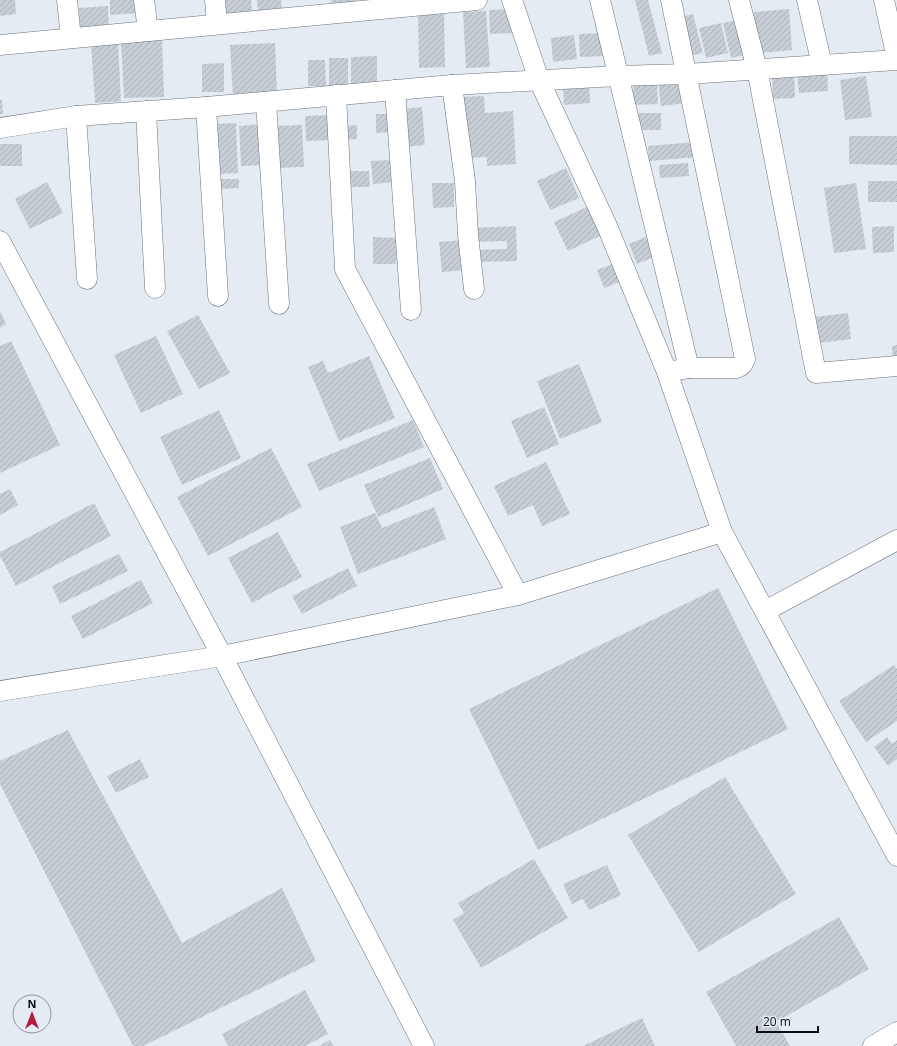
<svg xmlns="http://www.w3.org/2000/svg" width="897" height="1046" font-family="'Open Sans',sans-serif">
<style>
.building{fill:url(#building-hatch)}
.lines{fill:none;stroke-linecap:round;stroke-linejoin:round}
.street-casing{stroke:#6d737a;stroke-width:21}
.street{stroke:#fff;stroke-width:20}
</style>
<defs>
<pattern id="building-hatch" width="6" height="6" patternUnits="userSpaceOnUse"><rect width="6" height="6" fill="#c7ced6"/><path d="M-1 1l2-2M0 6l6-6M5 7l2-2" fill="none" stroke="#aab0b6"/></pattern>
</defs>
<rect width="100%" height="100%" fill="#e4ebf3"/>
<g class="building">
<path d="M0,0H15L16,14L0,16Z"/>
<path d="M110,0H138L139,13L110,15Z"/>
<path d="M225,0H251L252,12L226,14Z"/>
<path d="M257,0H281L282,10L258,12Z"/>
<path d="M331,0H357V6L332,8Z"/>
<path d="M635,0H648L662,53L649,56Z"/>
<path d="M108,6L109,32L80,33L79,8Z"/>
<path d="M513,9L514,33L490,34L489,10Z"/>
<path d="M789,9L792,50L758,53L754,12Z"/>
<path d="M486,11L490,67L466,68L463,12Z"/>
<path d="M444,14L445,67L419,68L418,15Z"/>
<path d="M693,14L703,53L690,56L680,17Z"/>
<path d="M737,20L744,55L731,58L723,23Z"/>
<path d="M721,23L728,53L706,58L699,28Z"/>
<path d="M603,33V56L580,57L579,34Z"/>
<path d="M574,35L577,59L553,62L551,38Z"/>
<path d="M162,40L164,97L124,98L121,42Z"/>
<path d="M118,42L121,101L95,103L91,44Z"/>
<path d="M275,43L277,95L233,97L230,45Z"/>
<path d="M377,56V86H351V57Z"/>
<rect x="329" y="58" width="19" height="28"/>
<path d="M308,60H325L326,86H308Z"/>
<path d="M224,63V92H202V64Z"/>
<path d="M827,70L828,91L799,93L797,72Z"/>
<path d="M794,71L795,98L773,99L772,73Z"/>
<path d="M866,76L872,117L845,120L840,80Z"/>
<path d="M684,78L686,103L661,106L658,80Z"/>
<path d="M589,84L590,103L564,105L563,85Z"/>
<path d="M657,84L658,104L634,105L633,85Z"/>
<path d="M484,96L485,113L513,111L516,164L487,166V157L465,158L462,97Z"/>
<path d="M0,100H2L3,114H0Z"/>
<path d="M422,107L425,145L405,147L402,109Z"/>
<path d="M634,113H661V130H633Z"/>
<path d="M376,114H388L389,132L376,133Z"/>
<path d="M332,115L333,140L306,141L305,116Z"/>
<path d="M236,123L238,173L216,174L214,124Z"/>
<path d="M262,124L265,165L241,166L239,126Z"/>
<path d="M302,125L304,167L275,168L274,126Z"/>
<path d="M357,125V139L344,140V126Z"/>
<path d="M849,136H897V165L849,164Z"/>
<path d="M697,142L698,157L649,161L648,146Z"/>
<rect x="0" y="144" width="22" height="22"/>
<path d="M392,160L394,182L373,184L371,161Z"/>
<path d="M688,163L689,176L660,178L659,165Z"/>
<path d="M566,168L579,198L550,210L537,181Z"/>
<path d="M347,171H369L370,187H347Z"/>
<path d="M217,179H239V188L217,189Z"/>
<rect x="868" y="181" width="29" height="21"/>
<path d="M47,182L63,213L30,229L15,199Z"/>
<path d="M432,183H454V207L433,208Z"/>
<path d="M856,183L866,249L834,253L824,188Z"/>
<path d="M589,206L602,235L568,251L554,222Z"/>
<path d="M516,226L517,261L475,262V250L507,249V241L474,242V228Z"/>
<path d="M894,226V252L873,253L872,227Z"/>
<path d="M373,237L397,238L396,264H373Z"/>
<path d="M646,237L654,257L637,264L629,244Z"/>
<path d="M463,240L465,270L442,272L439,242Z"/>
<path d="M615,263L622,281L604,288L597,270Z"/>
<path d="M0,311L6,324L0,328Z"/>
<path d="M848,313L851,339L819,343L815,317Z"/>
<path d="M198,315L230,373L199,389L167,331Z"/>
<path d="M156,336L183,394L141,413L114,355Z"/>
<path d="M11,341L60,445L0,473V346Z"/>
<path d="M897,345V357L893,358L892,346Z"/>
<path d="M369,356L395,418L339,441L308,367L323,361L328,373Z"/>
<path d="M579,364L602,422L560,439L537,381Z"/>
<path d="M544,407L559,444L527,458L511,421Z"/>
<path d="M219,410L241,458L182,485L160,437Z"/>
<path d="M413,420L424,447L319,491L307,464Z"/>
<path d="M271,448L302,507L208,556L177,497Z"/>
<path d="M430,458L443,489L378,517L364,485Z"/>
<path d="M546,462L570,514L542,526L533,505L508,516L494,486Z"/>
<path d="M10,489L18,505L0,515V494Z"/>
<path d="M94,503L111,536L16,586L0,556V552Z"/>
<path d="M434,507L446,539L358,574L340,527L375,513L382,528Z"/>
<path d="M278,532L302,577L252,603L228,558Z"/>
<path d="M119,554L128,571L60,604L52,586Z"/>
<path d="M348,568L357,586L302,614L292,596Z"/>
<path d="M141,580L153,603L83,639L71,616Z"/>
<path d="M718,588L788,729L538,850L469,709Z"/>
<path d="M894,665L897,669V721L866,742L839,701Z"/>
<path d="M68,730L182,943L282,888L316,961L143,1046H133L0,784V761Z"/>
<path d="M887,737L892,744L897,740V759L888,766L874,747Z"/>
<path d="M140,759L149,777L116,793L107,776Z"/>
<path d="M725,777L796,894L699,952L628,835Z"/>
<path d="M534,859L568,918L481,968L453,920L464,913L458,903Z"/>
<path d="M607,865L621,895L589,910L583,899L572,904L563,884Z"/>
<path d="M839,917L869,969L776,1022L790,1046H736L706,992Z"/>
<path d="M305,990L328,1034L305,1046H228L222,1034Z"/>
<path d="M642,1018L655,1046H583Z"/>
<path d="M330,1040L334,1046H319Z"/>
</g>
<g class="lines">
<g class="street-casing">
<g id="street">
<path d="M67,0L71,38"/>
<path d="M144,0L148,31"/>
<path d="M215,0L217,24"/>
<path d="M512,0L539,80L607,226L667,372L722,532L897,856"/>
<path d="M600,0L689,368"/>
<path d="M739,0L757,69L816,373L897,366"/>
<path d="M807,0L822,65"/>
<path d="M884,0L897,58"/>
<path d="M0,45L477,0"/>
<path d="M452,85L465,181L468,235L474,289"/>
<path d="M395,90L411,310"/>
<path d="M336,95L345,269L518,595"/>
<path d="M266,102L279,304"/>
<path d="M206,107L218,296"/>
<path d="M146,111L155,288"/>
<path d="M76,116L87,279"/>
<path d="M0,128L76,116L206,107L452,85L618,76L687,74L897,60"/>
<path d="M0,241L222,656L424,1046"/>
<path d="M667,372L689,368H736C742,366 743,364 745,359L671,0"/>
<path d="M765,611L897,540"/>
<path d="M0,691L222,656L518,595L722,532"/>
<path d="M873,1046L897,1032"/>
</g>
</g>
<use href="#street" class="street"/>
</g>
<g transform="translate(32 1014)"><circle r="19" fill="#e4ebf3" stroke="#8d9298"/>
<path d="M0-3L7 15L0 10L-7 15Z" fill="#b11e41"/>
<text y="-6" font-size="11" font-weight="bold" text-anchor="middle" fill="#0b0d0f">N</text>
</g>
<path d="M757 1026v6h61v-6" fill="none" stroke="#0b0d0f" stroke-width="2"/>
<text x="763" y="1026" font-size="12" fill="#0b0d0f" stroke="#e4ebf3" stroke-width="3" paint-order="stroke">20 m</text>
</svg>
